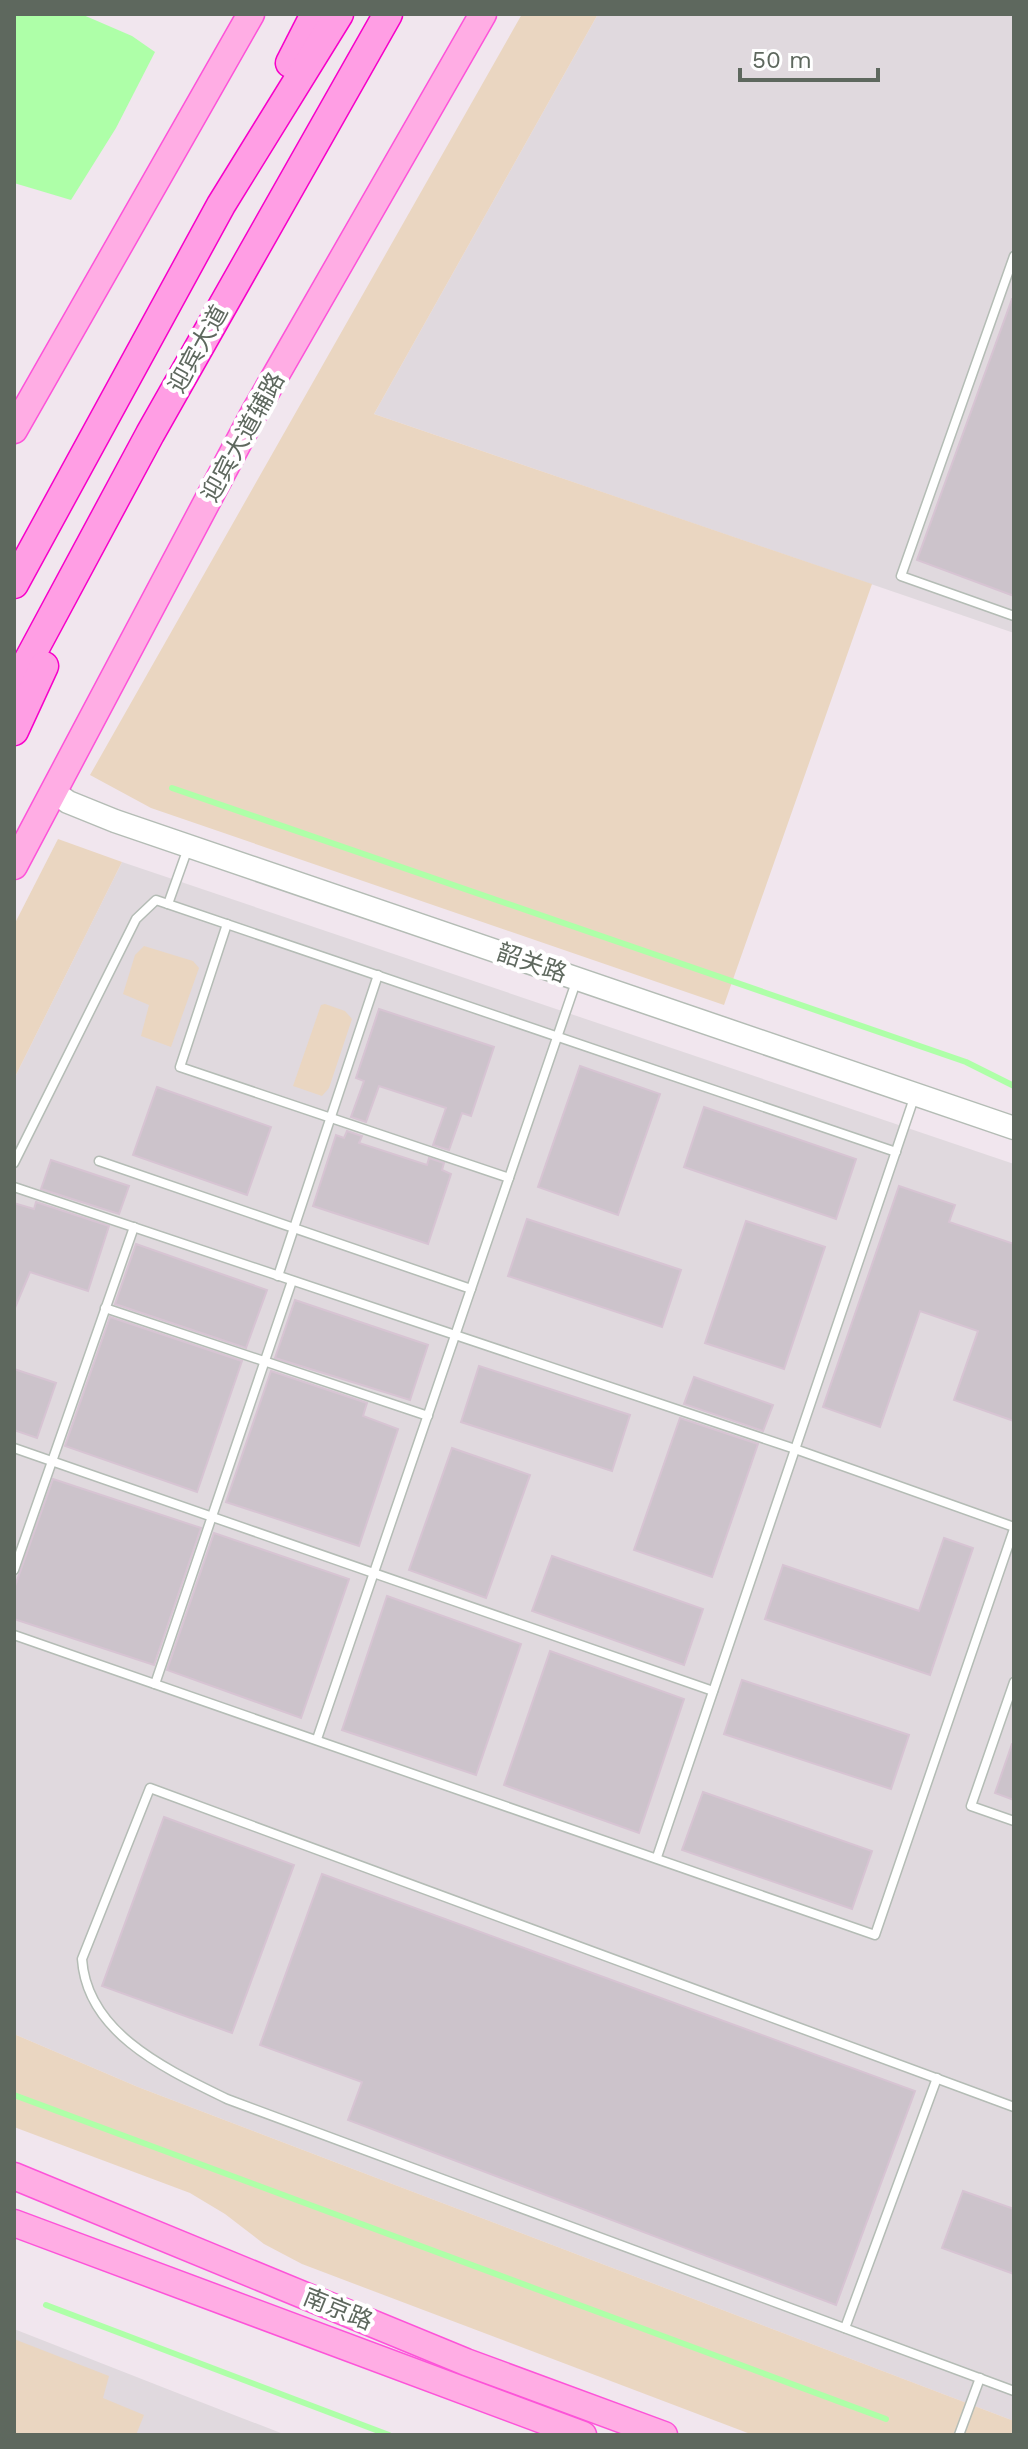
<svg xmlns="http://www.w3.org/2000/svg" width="1028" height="2449" font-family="'Work Sans','Noto Sans SC',sans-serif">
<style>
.industrial{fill:#e0d9de}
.green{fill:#ead6c1}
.water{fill:#aeffa8}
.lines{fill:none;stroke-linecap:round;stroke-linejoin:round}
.stream{stroke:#aeffa8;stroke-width:6}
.building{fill:#ccc3cb;stroke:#d7c4d3;stroke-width:2}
.service-casing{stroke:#b4bcb5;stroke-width:11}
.tertiary-casing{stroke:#b4bcb5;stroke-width:25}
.primary-casing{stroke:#fd53d9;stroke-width:29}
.trunk-casing{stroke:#f700ca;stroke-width:31}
.service{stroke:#fff;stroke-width:8}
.tertiary{stroke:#fff;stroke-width:22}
.primary{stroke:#ffade4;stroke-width:26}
.trunk{stroke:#ff9ee4;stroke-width:28}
.labels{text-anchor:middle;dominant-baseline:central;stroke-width:8;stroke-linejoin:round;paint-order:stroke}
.street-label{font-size:24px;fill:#5e685e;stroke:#fff}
</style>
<rect width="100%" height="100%" fill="#f1e6ee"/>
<g class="industrial">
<path d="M598,14H1014V633L374,414Z"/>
<path d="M122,862L1014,1164V2421L138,2087L14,2034V1079Z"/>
<path d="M14,2329L180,2394L286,2435H14Z"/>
</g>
<g class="green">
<path d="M522,14H598L374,414L872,584L724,1005L151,808L90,775Z"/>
<path d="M58,839L122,862L14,1079V925Z"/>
<path d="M144,946L193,961L199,968L171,1047L141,1036L149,1005L123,994L135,955Z"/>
<path d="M325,1004L345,1011L352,1019L329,1088L322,1096L293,1086L321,1005Z"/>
<path d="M14,2034L138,2087L1014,2421V2435H753L302,2264L264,2244L225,2214L190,2193L14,2127Z"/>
<path d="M14,2339L109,2376L103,2398L144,2415L136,2435H14Z"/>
</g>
<path class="water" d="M14,14H81L132,36L155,52L116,128L71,200L14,183Z"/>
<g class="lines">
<g class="stream">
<path d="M172,788L966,1062L1014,1086"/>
<path d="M14,2095L886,2419"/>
<path d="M46,2305L389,2435"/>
</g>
</g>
<g class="building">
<path d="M1012,299H1014V596L917,560Z"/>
<path d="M379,1009L494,1047L471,1116L462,1113L449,1150L433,1145L446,1108L379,1086L366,1122L351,1117L364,1081L356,1078Z"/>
<path d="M580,1066L660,1094L618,1215L538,1187Z"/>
<path d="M157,1087L271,1127L247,1195L133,1155Z"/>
<path d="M704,1107L856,1159L836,1219L684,1167Z"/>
<path d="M347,1131L362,1136L359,1143L427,1165L429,1158L444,1163L442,1170L451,1174L428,1244L313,1206L336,1135L344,1138Z"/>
<path d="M51,1160L129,1186L119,1214L41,1189Z"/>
<path d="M899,1186L955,1205L949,1222L1014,1244V1421L954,1400L978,1331L920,1311L880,1427L823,1407Z"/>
<path d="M36,1202L109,1226L88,1291L30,1272L14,1310V1203L34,1209Z"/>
<path d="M527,1219L681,1270L662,1327L508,1276Z"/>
<path d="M746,1221L825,1247L784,1369L705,1343Z"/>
<path d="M136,1244L267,1290L246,1348L115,1304Z"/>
<path d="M295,1300L428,1345L410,1400L275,1358Z"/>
<path d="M110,1317L242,1361L197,1492L65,1446Z"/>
<path d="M479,1366L630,1415L612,1471L461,1422Z"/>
<path d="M14,1369L56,1383L37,1438L14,1430Z"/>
<path d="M271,1371L367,1403L363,1416L398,1429L359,1546L226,1502Z"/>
<path d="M694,1377L773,1405L763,1431L684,1404Z"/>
<path d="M680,1418L758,1444L712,1577L634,1550Z"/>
<path d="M452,1448L530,1475L486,1598L409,1570Z"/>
<path d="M53,1479L201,1528L154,1665L14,1619V1589Z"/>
<path d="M214,1533L349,1579L301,1718L167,1670Z"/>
<path d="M944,1538L973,1548L930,1675L765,1619L783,1565L919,1611Z"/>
<path d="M552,1556L703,1609L684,1665L532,1611Z"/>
<path d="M387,1596L521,1644L476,1775L342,1730Z"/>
<path d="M550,1651L684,1699L639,1833L504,1785Z"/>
<path d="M742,1680L909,1735L891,1789L724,1734Z"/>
<path d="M1012,1744H1014V1800L995,1793Z"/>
<path d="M703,1792L872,1851L852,1909L682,1850Z"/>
<path d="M164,1817L294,1865L232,2033L102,1986Z"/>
<path d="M322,1874L915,2091L836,2305L348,2120L362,2082L260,2045Z"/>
<path d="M963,2191L1014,2209V2274L942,2248Z"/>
</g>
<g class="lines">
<g class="service-casing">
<g id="service">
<path d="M1014,256L901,576L1014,616"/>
<path d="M168,904L188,848"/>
<path d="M227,924L180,1067L509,1178"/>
<path d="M99,1161L471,1289"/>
<path d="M14,1163L136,919L156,900L896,1152"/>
<path d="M14,1187L795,1449L1014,1527"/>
<path d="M278,1276L378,975"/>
<path d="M105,1308L428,1416"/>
<path d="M14,1448L713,1691"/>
<path d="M14,1570L134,1227"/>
<path d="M14,1635L875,1935L1014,1529"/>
<path d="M1014,1682L971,1806L1014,1821"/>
<path d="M155,1684L292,1281"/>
<path d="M317,1739L577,979"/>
<path d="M657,1857L915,1095"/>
<path d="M1014,2107L150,1788L82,1959C87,2034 168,2070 227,2099L1014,2391"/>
<path d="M845,2328L937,2078"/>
<path d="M959,2435L980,2378"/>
</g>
</g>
<g class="tertiary-casing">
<path id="tertiary" d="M54,792L68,802L115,821L1014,1128"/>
</g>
<g class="primary-casing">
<g id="primary">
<path d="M14,430L251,14"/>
<path d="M14,866L254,413L483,14"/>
<path d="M14,2176L466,2362L664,2435"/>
<path d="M14,2223L583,2435"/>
</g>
</g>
<g class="trunk-casing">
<g id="trunk">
<path d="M290,63L315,14"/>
<path d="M14,584L221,205L339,14"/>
<path d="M14,687L150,434L388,14"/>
<path d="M14,731L44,666"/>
</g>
</g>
<use href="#service" class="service"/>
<use href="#tertiary" class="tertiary"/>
<use href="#primary" class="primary"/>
<use href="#trunk" class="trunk"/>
</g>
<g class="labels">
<g class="street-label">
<text transform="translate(198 349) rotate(-61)">迎宾大道</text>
<text transform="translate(243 437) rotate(-61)">迎宾大道辅路</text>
<text transform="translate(532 963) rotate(19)">韶关路</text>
<text transform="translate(338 2309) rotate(22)">南京路</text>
</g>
</g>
<rect width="1028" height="2449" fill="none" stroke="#5e685e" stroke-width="32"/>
<path d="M740 68v12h138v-12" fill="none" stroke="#5e685e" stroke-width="4"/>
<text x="752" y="68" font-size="24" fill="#5e685e" stroke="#ffffff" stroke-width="6" paint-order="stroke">50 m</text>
</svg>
